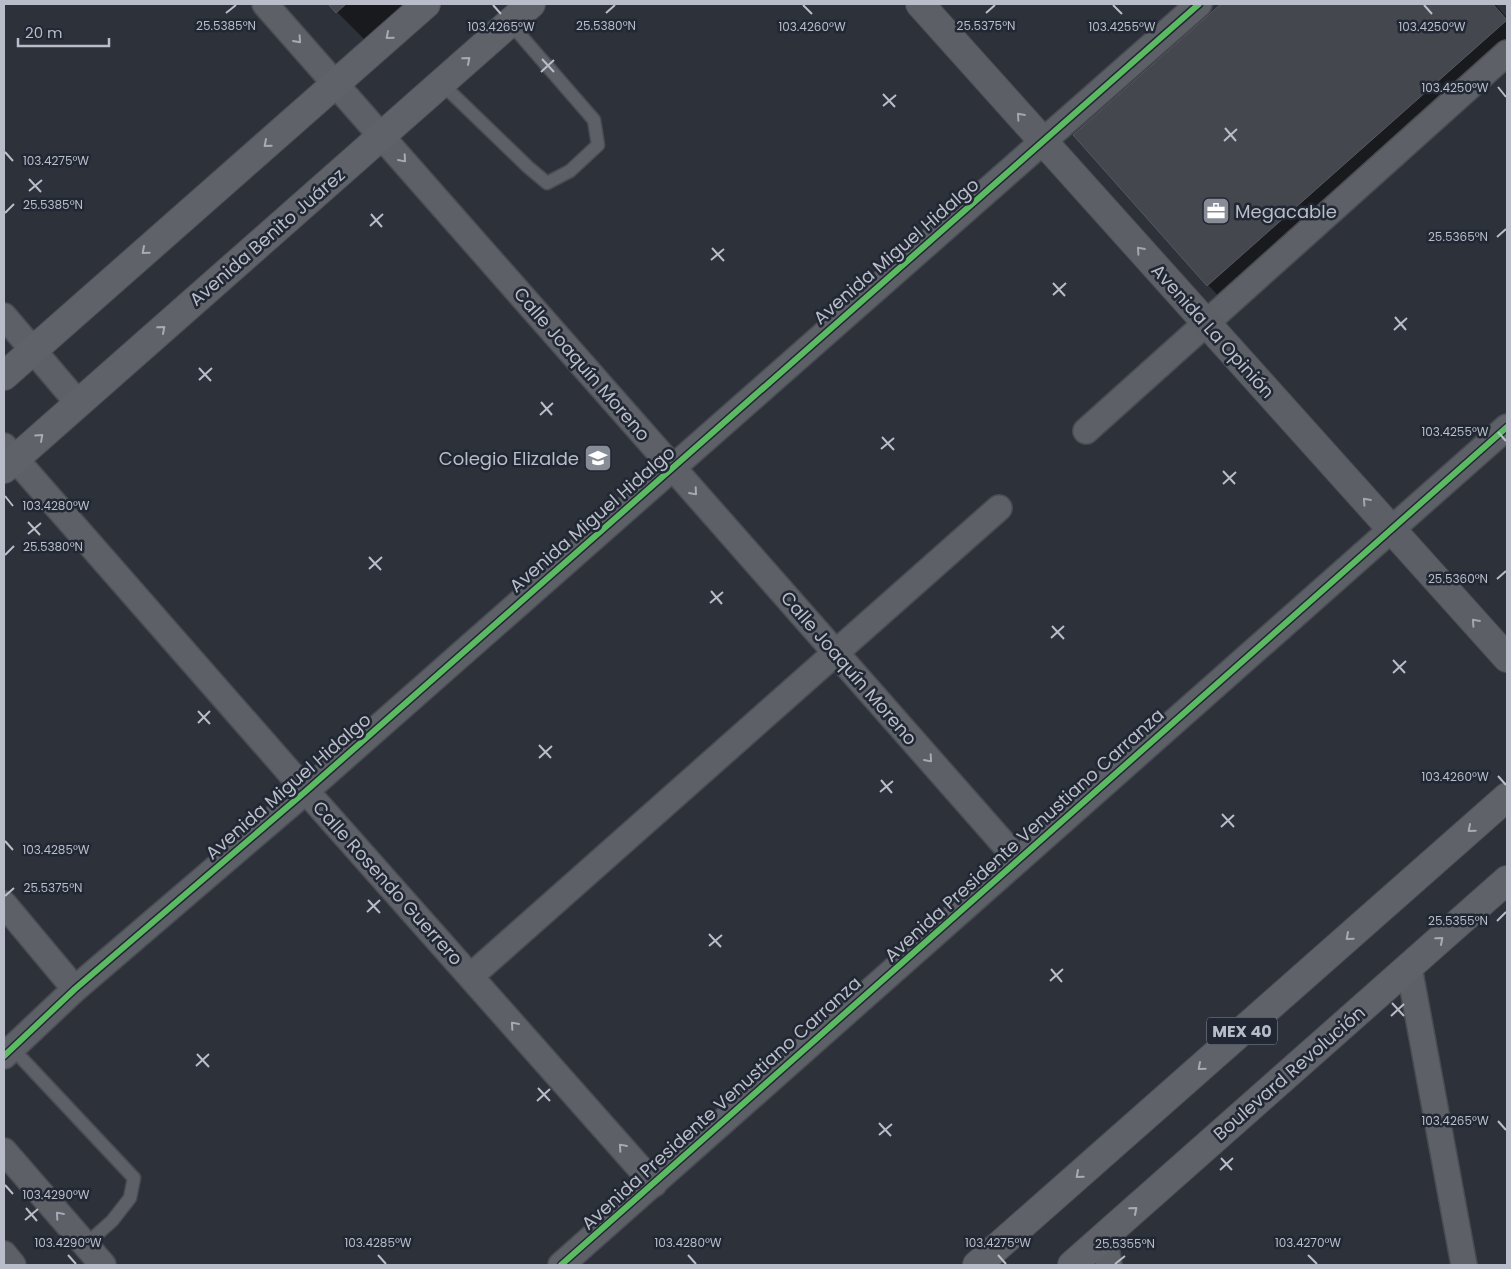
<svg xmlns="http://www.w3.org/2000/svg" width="1511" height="1269" font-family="Poppins,sans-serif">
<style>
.shadow{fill:#0007}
.building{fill:#44474e;stroke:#555961}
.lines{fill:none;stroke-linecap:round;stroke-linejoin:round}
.service-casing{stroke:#494c52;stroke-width:15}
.minor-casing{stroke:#494c52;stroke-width:28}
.secondary-casing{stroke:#494c52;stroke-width:30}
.primary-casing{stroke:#4b4e56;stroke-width:30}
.service{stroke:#5d6067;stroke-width:12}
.minor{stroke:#5d6067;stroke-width:25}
.secondary{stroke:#5c5f66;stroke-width:28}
.primary{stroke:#5f6269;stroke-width:28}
.cycleway-casing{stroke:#212733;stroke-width:9}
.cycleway{stroke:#5cba63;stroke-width:6}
.oneway{stroke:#a6abb6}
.oneway2{stroke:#a6aab5}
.oneway3{stroke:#a1a6b0}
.ticks{fill:none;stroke:#b8bdc9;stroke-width:2}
.labels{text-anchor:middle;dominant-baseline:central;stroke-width:5;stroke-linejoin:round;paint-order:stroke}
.shield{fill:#212733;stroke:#8b909c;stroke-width:1}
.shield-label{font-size:16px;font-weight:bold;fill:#b8bdc9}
.poi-label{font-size:18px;fill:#b8bdc9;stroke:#212733;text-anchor:start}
.street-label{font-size:18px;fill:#b8bdc9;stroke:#212733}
.ticks-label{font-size:12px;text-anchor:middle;fill:#b8bdc9;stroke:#212733;stroke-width:5;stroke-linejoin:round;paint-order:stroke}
</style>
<rect width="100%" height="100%" fill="#2d3139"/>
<g class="shadow">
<path d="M329,4H418L365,40Z"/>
<path d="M1223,4H1495L1507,18V72L1235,313L1208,285L1074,136Z"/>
</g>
<g class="building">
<path d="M328,4H346L336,13Z"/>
<path d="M1221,4H1493L1507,20L1207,286L1073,135Z"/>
</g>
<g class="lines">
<g class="service-casing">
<g id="service">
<path d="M441,83L528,167L547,183L570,171L598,145L594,120L509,22"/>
<path d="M12,1048L134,1178L130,1198L112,1221L85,1245"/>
</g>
</g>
<g class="minor-casing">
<g id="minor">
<path d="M265,4L1018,860"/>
<path d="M4,316L78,403"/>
<path d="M1086,431L1507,53"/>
<path d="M4,446L306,791L654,1184"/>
<path d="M4,904L75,989"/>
<path d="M1409,967L1464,1265"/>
<path d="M471,976L999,508"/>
<path d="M4,1056L75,989L306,791L1199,4"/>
<path d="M4,1151L103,1265"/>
<path d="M1104,1236L1109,1265"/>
<path d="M4,1254L13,1265"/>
<path d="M561,1265L1507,427"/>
</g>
</g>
<g class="secondary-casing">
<path id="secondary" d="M920,4L1507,658"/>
</g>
<g class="primary-casing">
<g id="primary">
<path d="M4,376L426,4"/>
<path d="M4,469L531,4"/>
<path d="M977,1265L1507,797"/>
<path d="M1072,1265L1507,880"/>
</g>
</g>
<use href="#service" class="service"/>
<use href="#minor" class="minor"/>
<use href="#secondary" class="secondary"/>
<use href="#primary" class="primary"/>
<g class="cycleway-casing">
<g id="cycleway">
<path d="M4,1056L75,989L306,791L1199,4"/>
<path d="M561,1265L1507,427"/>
</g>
</g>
<use href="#cycleway" class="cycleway"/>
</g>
<defs><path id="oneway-chevron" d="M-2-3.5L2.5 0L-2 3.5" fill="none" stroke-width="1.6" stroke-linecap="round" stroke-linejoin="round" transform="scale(1.25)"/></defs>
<g class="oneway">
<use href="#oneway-chevron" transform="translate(389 36) rotate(139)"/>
<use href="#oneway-chevron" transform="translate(467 60) rotate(-41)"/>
<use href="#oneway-chevron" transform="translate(267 144) rotate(139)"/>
<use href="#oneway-chevron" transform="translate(145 251) rotate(139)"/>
<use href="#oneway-chevron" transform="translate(162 329) rotate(-41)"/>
<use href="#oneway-chevron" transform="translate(40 437) rotate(-42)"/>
<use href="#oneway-chevron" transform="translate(1471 829) rotate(139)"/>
<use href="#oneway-chevron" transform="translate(1349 937) rotate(139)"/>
<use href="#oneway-chevron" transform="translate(1440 940) rotate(-41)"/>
<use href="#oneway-chevron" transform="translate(1201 1067) rotate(139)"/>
<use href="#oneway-chevron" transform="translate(1079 1175) rotate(139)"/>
<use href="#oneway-chevron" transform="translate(1134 1210) rotate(-41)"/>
</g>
<g class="oneway2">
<use href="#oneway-chevron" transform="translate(298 40) rotate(48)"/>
<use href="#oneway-chevron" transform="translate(403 159) rotate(49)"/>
<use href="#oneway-chevron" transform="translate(694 492) rotate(49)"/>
<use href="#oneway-chevron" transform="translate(929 759) rotate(49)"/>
<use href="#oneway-chevron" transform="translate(514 1025) rotate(-131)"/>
<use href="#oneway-chevron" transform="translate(622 1147) rotate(-131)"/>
<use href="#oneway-chevron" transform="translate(59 1215) rotate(-131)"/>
</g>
<g class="oneway3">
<use href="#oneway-chevron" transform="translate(1020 116) rotate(-132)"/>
<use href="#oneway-chevron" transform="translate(1140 250) rotate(-132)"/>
<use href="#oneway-chevron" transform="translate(1366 501) rotate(-132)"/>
<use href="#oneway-chevron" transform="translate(1475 622) rotate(-132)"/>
</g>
<path class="ticks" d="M493,5L501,14M803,5L812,14M1113,5L1122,14M1424,5L1432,14M226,13L236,5M606,13L615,5M986,13L995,5M542,59L554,72M541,72L554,60M1498,87L1506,97M883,94L895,107M883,106L896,95M1225,128L1236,141M1224,141L1237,129M5,152L13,161M29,179L41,192M29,191L42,180M5,213L14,204M371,214L382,227M370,226L383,214M1497,237L1506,229M712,248L724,261M711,260L724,249M1053,283L1065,296M1053,295L1066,283M1395,317L1406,330M1394,330L1407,318M199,368L211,381M199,380L212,368M541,402L552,415M540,415L553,403M1498,432L1506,441M882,437L894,450M881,449L894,438M1223,471L1235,484M1223,484L1236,472M5,496L13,506M28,522L40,535M28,534L41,523M5,555L14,546M369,557L381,570M369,569L382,557M1497,579L1506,571M711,591L722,604M710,603L723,592M1052,626L1064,639M1051,638L1064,626M1393,660L1405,673M1393,673L1406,661M198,711L210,724M198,723L210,711M539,745L551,758M539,758L552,746M1498,776L1506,785M881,780L892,793M880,792L893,781M1222,814L1234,827M1221,827L1234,815M5,841L13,850M5,896L14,888M368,900L380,913M367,912L380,900M1497,921L1506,912M709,934L721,947M709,946L722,935M1051,969L1062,982M1050,981L1063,969M1392,1003L1404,1016M1391,1016L1404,1004M197,1054L209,1067M196,1066L209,1054M538,1088L550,1101M537,1101L550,1089M1498,1121L1506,1130M879,1123L891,1136M879,1135L892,1124M1221,1158L1232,1170M1220,1170L1233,1158M5,1185L13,1194M26,1208L37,1221M25,1220L38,1209M68,1255L76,1264M378,1255L386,1264M688,1255L696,1264M998,1255L1006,1264M1308,1255L1317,1264M1115,1264L1125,1256"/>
<defs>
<g id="office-square" transform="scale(1.4375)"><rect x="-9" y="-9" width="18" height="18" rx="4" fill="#878c97" stroke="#212733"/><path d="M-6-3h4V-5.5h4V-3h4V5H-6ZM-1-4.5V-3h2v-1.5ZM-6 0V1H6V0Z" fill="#fff"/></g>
<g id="school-square" transform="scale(1.4375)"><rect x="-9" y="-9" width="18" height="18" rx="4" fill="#878c97" stroke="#212733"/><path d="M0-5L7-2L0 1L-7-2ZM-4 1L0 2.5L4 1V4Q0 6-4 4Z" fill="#fff"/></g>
</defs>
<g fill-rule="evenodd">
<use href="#office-square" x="1216" y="211"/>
<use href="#school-square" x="598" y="458"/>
</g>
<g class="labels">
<rect class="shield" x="1207" y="1017.5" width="70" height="27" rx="4"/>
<g class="shield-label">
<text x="1242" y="1031">MEX 40</text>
</g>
<g class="poi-label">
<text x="1235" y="211">Megacable</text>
<text x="579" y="458" text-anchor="end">Colegio Elizalde</text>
</g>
<g class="street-label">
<text transform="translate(267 237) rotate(-41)">Avenida Benito Juárez</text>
<text transform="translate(896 251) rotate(-41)">Avenida Miguel Hidalgo</text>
<text transform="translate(1213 331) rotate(48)">Avenida La Opinión</text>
<text transform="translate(582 364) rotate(49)">Calle Joaquín Moreno</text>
<text transform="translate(592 519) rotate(-41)">Avenida Miguel Hidalgo</text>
<text transform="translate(849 668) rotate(49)">Calle Joaquín Moreno</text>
<text transform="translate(288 786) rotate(-41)">Avenida Miguel Hidalgo</text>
<text transform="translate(1024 835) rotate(-42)">Avenida Presidente Venustiano Carranza</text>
<text transform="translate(388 883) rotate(48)">Calle Rosendo Guerrero</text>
<text transform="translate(1289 1073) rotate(-41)">Boulevard Revolución</text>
<text transform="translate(721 1103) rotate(-42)">Avenida Presidente Venustiano Carranza</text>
</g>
</g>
<g class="ticks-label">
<text x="226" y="30">25.5385°N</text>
<text x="606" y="30">25.5380°N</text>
<text x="986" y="30">25.5375°N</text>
<text x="1432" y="31">103.4250°W</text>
<text x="1122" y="31">103.4255°W</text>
<text x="501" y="31">103.4265°W</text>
<text x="812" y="31">103.4260°W</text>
<text x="1455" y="92">103.4250°W</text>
<text x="56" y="165">103.4275°W</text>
<text x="53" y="209">25.5385°N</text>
<text x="1458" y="241">25.5365°N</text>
<text x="1455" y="436">103.4255°W</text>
<text x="56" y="510">103.4280°W</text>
<text x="53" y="551">25.5380°N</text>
<text x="1458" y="583">25.5360°N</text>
<text x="1455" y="781">103.4260°W</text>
<text x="56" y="854">103.4285°W</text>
<text x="53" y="892">25.5375°N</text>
<text x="1458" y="925">25.5355°N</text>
<text x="1455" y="1125">103.4265°W</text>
<text x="56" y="1199">103.4290°W</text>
<text x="68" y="1247">103.4290°W</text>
<text x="378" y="1247">103.4285°W</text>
<text x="688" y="1247">103.4280°W</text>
<text x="998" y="1247">103.4275°W</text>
<text x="1308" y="1247">103.4270°W</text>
<text x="1125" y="1248">25.5355°N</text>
</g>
<rect width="1511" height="1269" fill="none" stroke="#b8bdc9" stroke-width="10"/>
<path d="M18 38v8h91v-8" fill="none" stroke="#b8bdc9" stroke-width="2.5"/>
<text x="25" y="38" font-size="15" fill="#b8bdc9" stroke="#212733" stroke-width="4" paint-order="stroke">20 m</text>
</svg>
